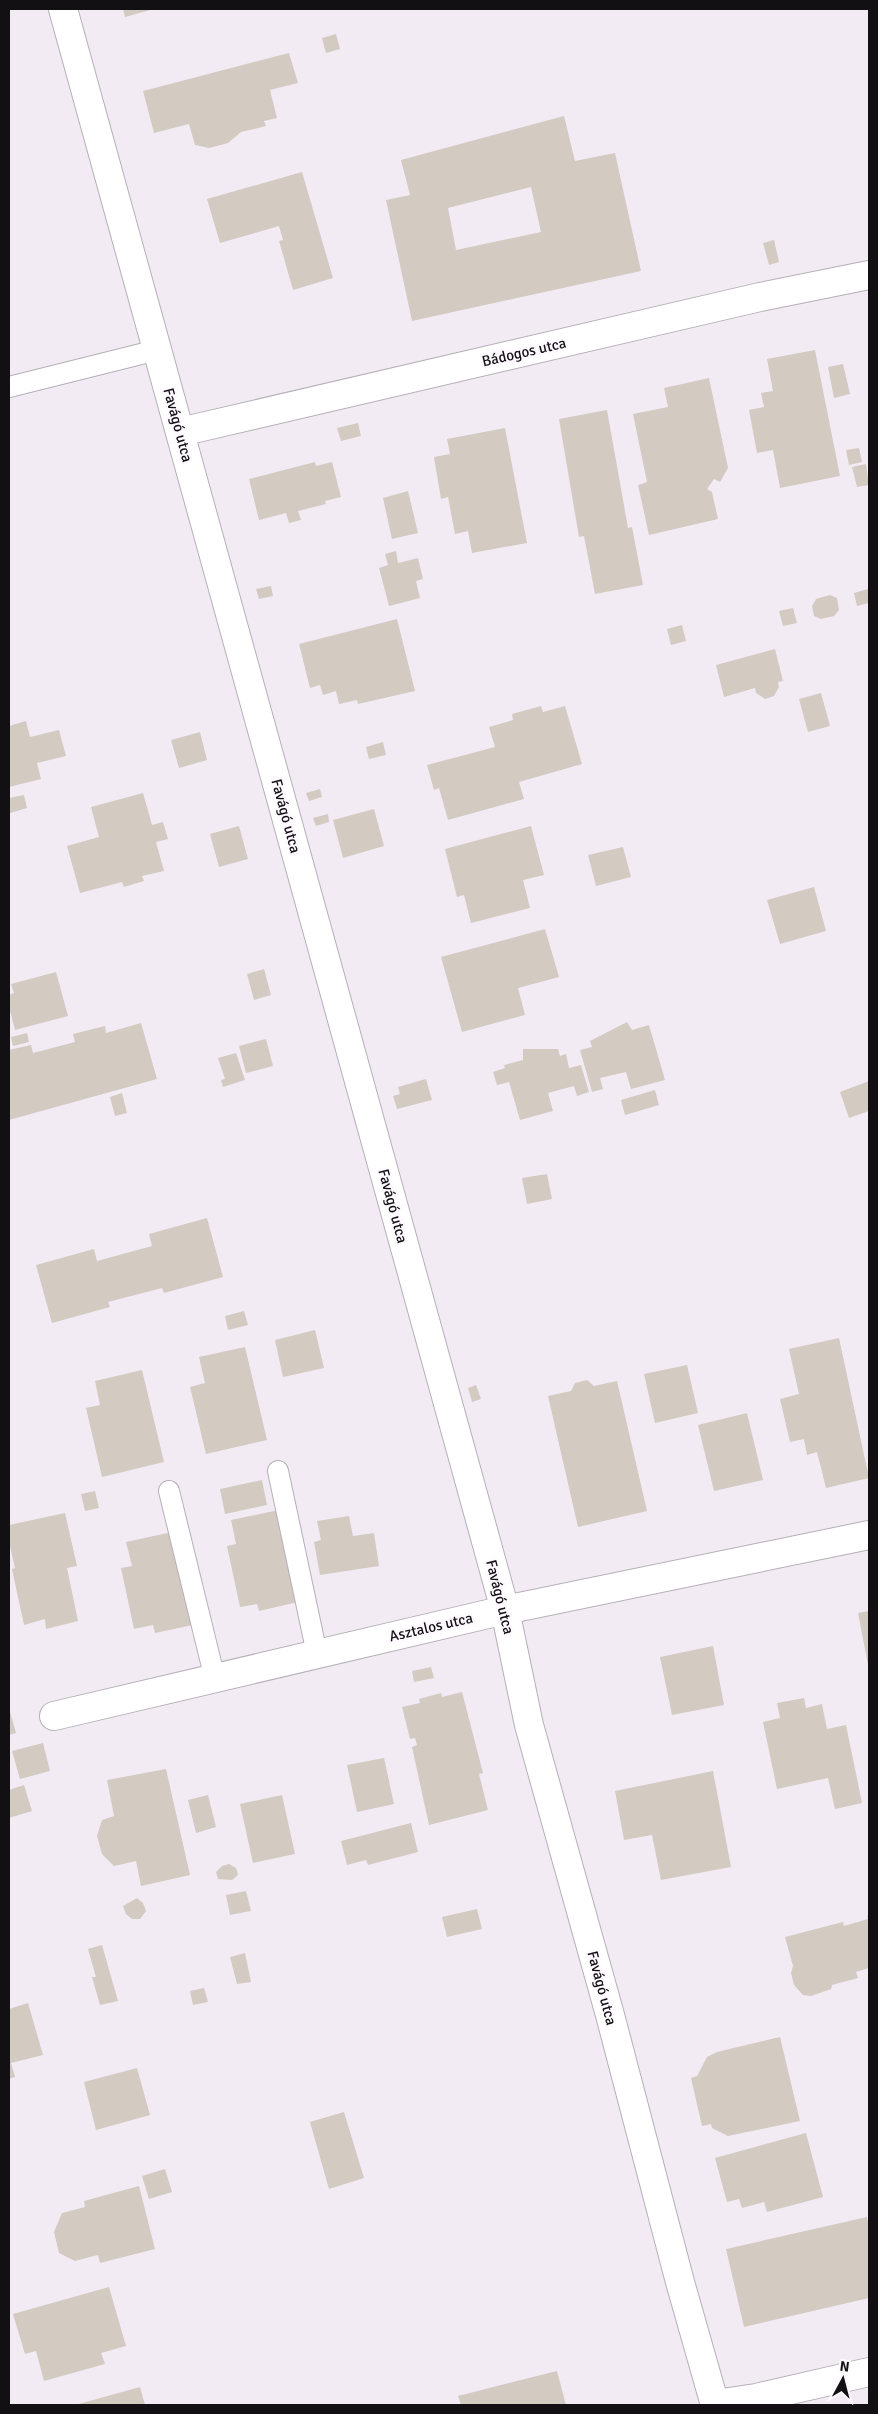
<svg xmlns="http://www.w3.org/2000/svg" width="878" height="2414" font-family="Signika,sans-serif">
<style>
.building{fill:#d3cac2;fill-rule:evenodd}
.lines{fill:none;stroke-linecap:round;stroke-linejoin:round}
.service-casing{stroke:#b5afb7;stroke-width:22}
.minor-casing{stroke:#b5afb7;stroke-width:30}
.service{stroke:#fff;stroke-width:20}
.minor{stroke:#fff;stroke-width:28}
.labels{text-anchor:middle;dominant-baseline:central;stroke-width:5;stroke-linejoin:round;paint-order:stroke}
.street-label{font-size:15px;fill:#121013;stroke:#fef9ff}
</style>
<rect width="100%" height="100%" fill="#f2ebf4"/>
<g class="building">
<path d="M123,9H154L125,17Z"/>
<path d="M336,34L340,49L326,53L322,38Z"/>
<path d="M289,53L298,83L270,90L277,118L264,121L266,126L241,132L228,143L209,148L195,145L189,124L154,133L143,91Z"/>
<path d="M564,116L575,161L615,153L641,271L412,321L386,200L410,195L401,160ZM531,187L541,232L456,250L448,208Z"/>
<path d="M302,172L333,278L293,290L279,241L283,240L279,226L220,243L207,199Z"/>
<path d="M774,240L779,262L769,265L763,243Z"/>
<path d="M815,350L840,476L780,488L773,450L757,453L749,410L764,407L761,393L773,391L767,359Z"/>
<path d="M843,364L850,394L834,398L828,367Z"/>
<path d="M709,378L728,468L720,482L714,479L707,489L712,492L718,519L649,535L638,485L647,482L633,414L668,407L664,388Z"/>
<path d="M607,410L628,528L632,527L643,585L595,594L584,536L579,537L559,419Z"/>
<path d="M358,423L361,436L341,441L337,428Z"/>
<path d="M505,428L527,543L472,553L468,531L455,534L448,497L441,499L434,457L450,454L447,439Z"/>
<path d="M859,448L862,462L849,465L846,450Z"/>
<path d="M315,462L316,466L332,462L341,497L325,501L326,504L298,511L301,520L289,523L286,513L259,520L249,479Z"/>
<path d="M866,464L869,485L857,487L852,467Z"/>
<path d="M408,491L418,533L392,539L383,498Z"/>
<path d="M396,551L398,563L418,558L423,579L416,581L420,598L389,606L379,568L388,565L385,554Z"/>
<path d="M271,586L273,596L259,599L256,589Z"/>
<path d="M868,589L869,603L857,606L854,593Z"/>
<path d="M830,595L837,598L839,610L834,616L821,619L814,616L812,606L816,599Z"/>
<path d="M793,608L797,623L783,626L779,611Z"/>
<path d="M397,619L415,691L358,704L357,700L339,704L336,691L323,695L320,685L310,688L299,644Z"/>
<path d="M682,625L686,641L671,645L667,629Z"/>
<path d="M775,649L783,681L778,682L779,687L774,696L765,699L756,693L755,688L724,697L716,665Z"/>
<path d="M821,693L830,726L808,732L799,699Z"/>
<path d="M541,706L543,712L565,706L582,764L519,782L524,799L448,820L439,788L434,790L427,765L495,747L489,727L513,720L512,714Z"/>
<path d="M26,721L30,737L59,730L66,756L37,763L41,779L9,787V726Z"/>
<path d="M200,732L207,760L179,768L171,740Z"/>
<path d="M383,742L386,755L369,759L366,747Z"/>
<path d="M320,789L322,797L309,801L306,793Z"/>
<path d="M143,793L152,825L163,822L168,839L156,842L164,871L142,876L144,881L124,887L122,882L80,893L67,846L99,837L91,807Z"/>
<path d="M24,795L27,808L10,813L9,798Z"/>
<path d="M374,809L384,846L343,858L333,820Z"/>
<path d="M328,814L329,822L316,826L313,818Z"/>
<path d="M239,826L248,859L219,867L210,834Z"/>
<path d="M531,826L544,875L523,880L530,908L471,923L464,895L457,897L445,849Z"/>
<path d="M623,847L631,877L596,886L588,855Z"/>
<path d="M814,887L826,931L780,944L767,900Z"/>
<path d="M545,929L559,977L518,988L525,1015L462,1032L441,957Z"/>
<path d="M264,969L271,995L254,1000L247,974Z"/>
<path d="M56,972L68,1016L15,1030L9,1007V995L14,993L11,984Z"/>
<path d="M627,1022L632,1030L649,1025L665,1080L631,1089L626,1072L600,1078L603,1089L592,1092L580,1050L592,1047L590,1041Z"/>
<path d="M141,1023L157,1079L9,1120V1050L31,1045L33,1053L75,1042L73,1034L105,1026L106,1033Z"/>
<path d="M27,1033L29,1042L13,1046L11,1037Z"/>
<path d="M266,1039L273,1066L246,1073L239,1046Z"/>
<path d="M523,1049H558L560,1056L566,1054L569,1068L581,1065L589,1092L577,1096L574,1086L548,1093L553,1111L520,1120L509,1082L497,1085L493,1072L505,1068L504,1065L523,1060Z"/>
<path d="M236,1053L245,1080L223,1087L221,1080L225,1079L218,1058Z"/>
<path d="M426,1079L432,1100L397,1109L393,1096L400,1094L398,1087Z"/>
<path d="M869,1081V1111L849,1118L840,1092Z"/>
<path d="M655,1090L659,1105L625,1115L621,1100Z"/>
<path d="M122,1093L127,1113L115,1116L110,1097Z"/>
<path d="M547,1174L552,1199L527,1204L522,1178Z"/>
<path d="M207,1218L223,1277L164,1293L162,1288L108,1302L110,1307L52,1323L36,1265L94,1249L97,1261L152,1246L149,1234Z"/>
<path d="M244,1311L248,1325L228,1330L225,1316Z"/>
<path d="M315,1330L324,1368L283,1377L275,1340Z"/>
<path d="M839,1338L869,1478L826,1488L817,1452L807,1455L804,1439L790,1442L780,1399L799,1394L789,1349Z"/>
<path d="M245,1347L267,1440L206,1454L190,1387L205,1383L199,1357Z"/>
<path d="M687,1365L698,1413L655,1423L644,1374Z"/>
<path d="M142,1370L164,1462L102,1477L86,1408L100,1405L95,1381Z"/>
<path d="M587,1380L594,1386L617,1381L647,1511L578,1527L548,1396L571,1391L575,1383Z"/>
<path d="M476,1385L481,1399L472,1402L468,1388Z"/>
<path d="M747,1413L763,1480L714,1491L698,1425Z"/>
<path d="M262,1480L267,1505L225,1514L220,1489Z"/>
<path d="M95,1491L99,1508L85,1511L81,1494Z"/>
<path d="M279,1510L298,1602L259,1611L257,1604L240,1607L227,1546L236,1544L231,1520Z"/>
<path d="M65,1513L77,1566L67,1568L78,1621L46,1629L45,1619L24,1625L12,1569L15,1568L9,1542V1525Z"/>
<path d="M349,1516L353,1536L374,1533L379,1566L320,1575L314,1542L321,1540L317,1521Z"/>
<path d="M172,1532L193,1625L155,1633L153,1625L134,1629L121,1568L132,1566L126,1542Z"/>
<path d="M869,1611V1665H868L858,1613Z"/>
<path d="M713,1646L724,1705L672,1715L660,1657Z"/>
<path d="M431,1667L434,1678L414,1682L412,1671Z"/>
<path d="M462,1692L483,1773L479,1774L488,1810L429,1825L412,1747L417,1745L415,1738L410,1739L402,1707L420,1703L419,1699L441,1693L442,1697Z"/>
<path d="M804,1698L806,1708L822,1704L827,1729L846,1725L862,1803L835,1809L828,1778L777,1789L763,1722L780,1718L777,1703Z"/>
<path d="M9,1708L16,1733L9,1735Z"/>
<path d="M43,1743L50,1771L20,1779L12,1751Z"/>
<path d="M384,1758L394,1804L357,1812L347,1765Z"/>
<path d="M166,1769L190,1875L141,1886L136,1861L114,1866L102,1854L97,1836L102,1820L114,1816L107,1780Z"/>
<path d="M713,1771L731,1867L661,1880L652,1835L624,1840L615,1791Z"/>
<path d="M24,1785L32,1811L9,1818V1790Z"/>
<path d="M208,1795L216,1827L196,1833L188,1800Z"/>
<path d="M282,1795L295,1854L253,1863L240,1804Z"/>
<path d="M411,1823L418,1852L368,1865L366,1860L347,1865L341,1841Z"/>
<path d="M229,1864L236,1868L238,1875L232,1880L218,1879L216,1872L222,1866Z"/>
<path d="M246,1891L251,1911L230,1915L226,1895Z"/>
<path d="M137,1898L143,1903L146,1911L140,1919H132L126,1914L123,1906Z"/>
<path d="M477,1909L482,1929L447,1937L442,1917Z"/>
<path d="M869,1915V1968L856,1972L858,1978L832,1985L831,1989L811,1996L803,1995L794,1985L791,1973L793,1966L785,1937L843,1922L844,1926L868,1919L867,1916Z"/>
<path d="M102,1945L118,2001L100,2005L92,1977H96L88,1949Z"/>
<path d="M245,1953L251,1982L237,1984L230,1957Z"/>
<path d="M204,1988L208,2002L193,2005L190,1991Z"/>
<path d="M28,2003L43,2055L11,2063L15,2077L9,2079V2009Z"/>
<path d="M780,2037L800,2121L728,2136L712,2128L711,2124L702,2126L691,2078L697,2076L707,2057L717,2052Z"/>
<path d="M137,2068L150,2115L96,2130L84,2082Z"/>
<path d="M344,2112L364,2178L329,2189L310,2122Z"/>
<path d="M806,2133L823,2197L767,2212L764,2202L742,2208L739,2199L727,2202L715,2158Z"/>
<path d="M165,2169L172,2192L149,2199L142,2176Z"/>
<path d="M139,2186L155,2249L100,2263L98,2255L75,2261L59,2253L54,2232L62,2213L85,2207L84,2201Z"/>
<path d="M867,2217L869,2228V2298L744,2327L726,2249Z"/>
<path d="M109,2287L126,2346L101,2353L105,2364L44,2381L36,2351L25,2354L13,2314Z"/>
<path d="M557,2371L566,2405H461L458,2396Z"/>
<path d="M140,2387L145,2405H75Z"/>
</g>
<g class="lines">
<g class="service-casing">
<g id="service">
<path d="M9,387L157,350"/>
<path d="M278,1471L317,1654"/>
<path d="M169,1491L215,1679"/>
</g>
</g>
<g class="minor-casing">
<g id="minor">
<path d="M63,9L505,1610L529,1725L610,2015L680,2282L715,2405"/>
<path d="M180,432L760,297L869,275"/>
<path d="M54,1716L505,1610L869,1535"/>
<path d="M715,2404L756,2398L869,2372"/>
</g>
</g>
<use href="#service" class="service"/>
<use href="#minor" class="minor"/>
</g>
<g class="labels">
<g class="street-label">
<text transform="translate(524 352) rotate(-13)">Bádogos utca</text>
<text transform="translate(178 425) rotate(75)">Favágó utca</text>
<text transform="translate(286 816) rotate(75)">Favágó utca</text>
<text transform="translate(393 1206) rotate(75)">Favágó utca</text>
<text transform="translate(500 1597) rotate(76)">Favágó utca</text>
<text transform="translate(431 1627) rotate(-13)">Asztalos utca</text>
<text transform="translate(602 1988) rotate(75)">Favágó utca</text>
</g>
</g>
<rect width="878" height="2414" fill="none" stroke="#121013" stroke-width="20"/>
<g transform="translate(843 2379) rotate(7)" stroke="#fef9ff" stroke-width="4" paint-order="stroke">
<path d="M0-4L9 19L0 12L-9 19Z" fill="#121013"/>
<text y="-8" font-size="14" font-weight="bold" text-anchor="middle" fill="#121013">N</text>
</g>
</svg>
